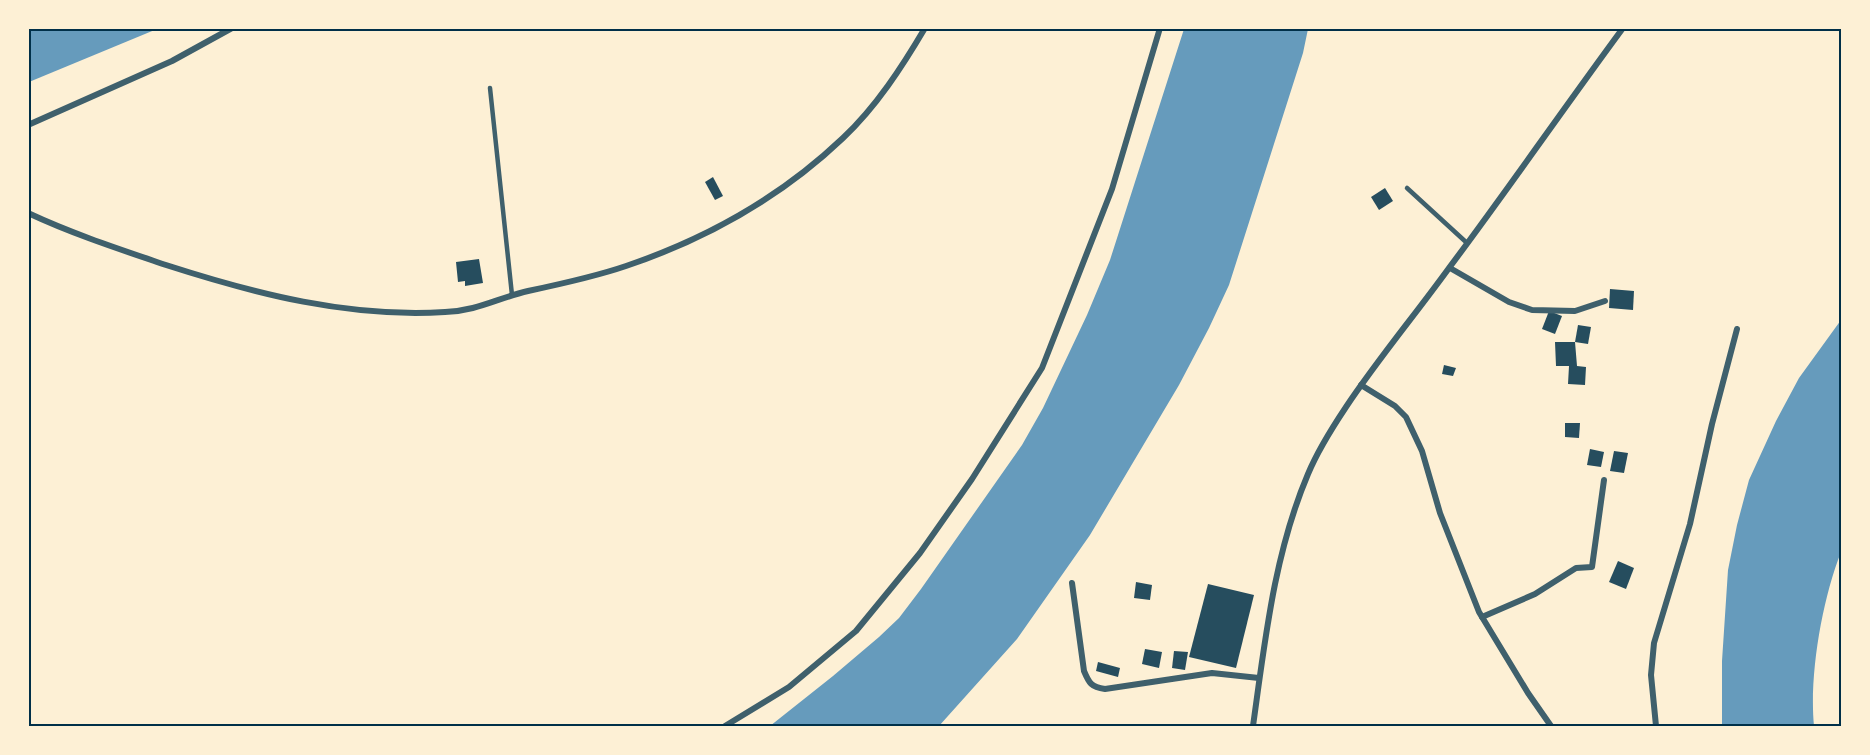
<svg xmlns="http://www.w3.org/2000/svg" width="1870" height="755" font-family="Montserrat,sans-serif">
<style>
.water{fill:#669bbc}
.building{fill:#264d5e}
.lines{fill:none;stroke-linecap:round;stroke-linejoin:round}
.service{stroke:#3f606c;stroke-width:4.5}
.minor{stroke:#3f606c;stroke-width:6}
.neatline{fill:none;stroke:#003049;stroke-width:2}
</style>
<rect width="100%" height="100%" fill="#fdf0d5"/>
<g class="water">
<path d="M29,28H157V29L29,82Z"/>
<path d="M1184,29H1308L1303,53L1229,285L1209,328L1179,385L1090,535L1017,639L939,726H770L833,676L879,637L899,618L921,589L1022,445L1043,408L1087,315L1110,260Z"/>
<path d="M1841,320V552C1822,600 1809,676 1814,726H1722V661L1728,570L1737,525L1749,480L1776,421L1799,378Z"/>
</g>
<g class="building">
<path d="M713,177L723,196L715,200L705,182Z"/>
<path d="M1385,188L1393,201L1379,210L1371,197Z"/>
<path d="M479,259L483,283L465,286V281L458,282L456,262Z"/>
<path d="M1610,289L1634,291L1633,310L1609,308Z"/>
<path d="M1549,311L1562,316L1555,334L1542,329Z"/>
<path d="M1578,325L1591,327L1588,344L1575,342Z"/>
<path d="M1555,342H1575L1577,366L1586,367L1585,385L1568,384L1569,366H1556Z"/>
<path d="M1444,365L1456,368L1453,376L1442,374Z"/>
<path d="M1565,423H1580L1579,438L1565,437Z"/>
<path d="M1590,449L1604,452L1601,467L1587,465Z"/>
<path d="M1614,451L1628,453L1624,473L1610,471Z"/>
<path d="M1618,561L1634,568L1626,589L1609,582Z"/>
<path d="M1136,582L1152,585L1150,600L1134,598Z"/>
<path d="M1208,584L1254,595L1236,668L1189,657Z"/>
<path d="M1145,649L1162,652L1159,668L1142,664Z"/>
<path d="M1174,651L1188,652L1185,670L1172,668Z"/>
<path d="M1098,662L1120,668L1118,677L1096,671Z"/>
</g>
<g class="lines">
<g class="service">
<path d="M490,88L512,295"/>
<path d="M1407,188L1467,243"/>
</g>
<g class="minor">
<path d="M28,125L172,61L232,28"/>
<path d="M28,213C73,234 119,249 166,265C256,294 349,318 445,312C477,311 498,298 528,291C561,284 594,277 626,266C706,239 782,196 843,138C876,107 902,67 925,28"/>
<path d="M1450,268L1509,302L1532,310L1575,311L1605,301"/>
<path d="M1361,385L1395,406L1406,417L1422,451L1440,513L1479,612L1528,693L1551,726"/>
<path d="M1072,583L1084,671C1089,683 1091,687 1105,689L1212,673L1259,678"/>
<path d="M1482,617L1535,594L1576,568L1592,567L1604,480"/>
<path d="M725,726L789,687L856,631L920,553L972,479L1042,368L1112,189L1160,28"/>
<path d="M1253,726C1265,641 1274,554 1308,474C1318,450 1332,428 1346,407C1378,359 1415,315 1449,268C1508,189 1564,108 1623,28"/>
<path d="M1656,726L1651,675L1654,643L1690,524L1712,424L1737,329"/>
</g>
</g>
<rect width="1870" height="755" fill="none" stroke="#fdf0d5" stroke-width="60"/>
<rect x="30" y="30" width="1810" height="695" class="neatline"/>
</svg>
